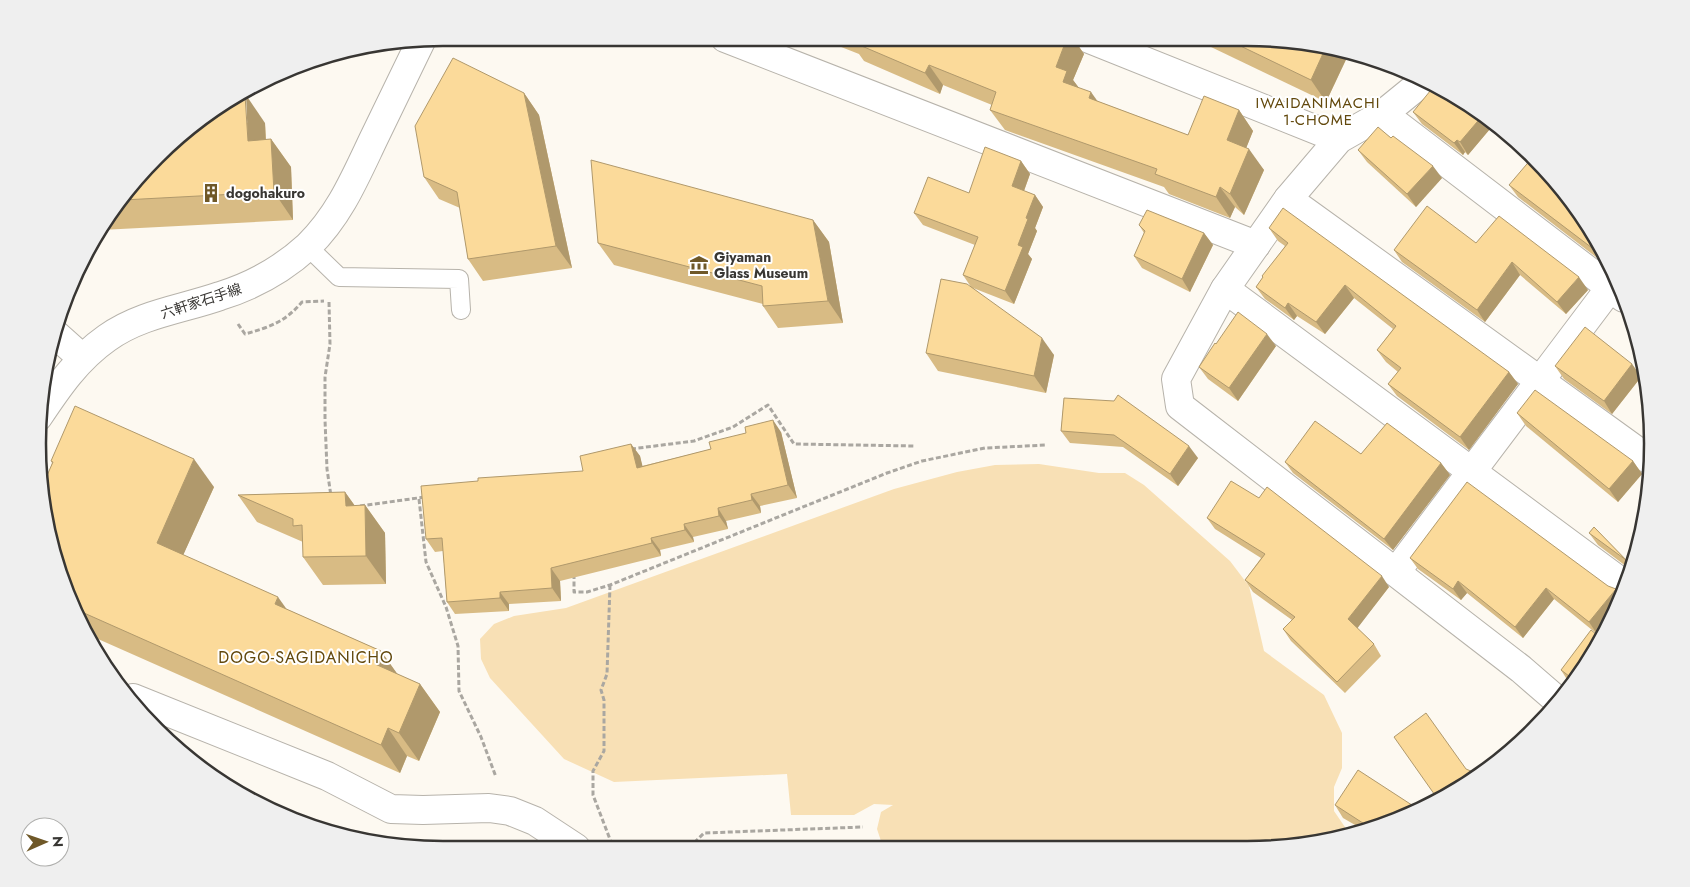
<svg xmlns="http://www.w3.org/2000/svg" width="1690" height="887" font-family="Jost,'Noto Sans JP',sans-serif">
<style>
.green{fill:#f8e0b5}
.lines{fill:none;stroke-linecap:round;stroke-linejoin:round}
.lane-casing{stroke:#b7b3ab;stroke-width:20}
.street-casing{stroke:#b7b3ab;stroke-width:30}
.secondary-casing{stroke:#b7b3ab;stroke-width:30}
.path{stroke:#aaa7a1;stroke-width:3;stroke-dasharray:5 2.5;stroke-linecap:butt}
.lane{stroke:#fff;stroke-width:18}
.street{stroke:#fff;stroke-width:28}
.secondary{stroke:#fff;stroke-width:28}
.wall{fill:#d8bb84}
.shaded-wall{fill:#b0996c}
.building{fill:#fbda9a;stroke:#b0996c}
.labels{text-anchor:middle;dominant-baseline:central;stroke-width:4;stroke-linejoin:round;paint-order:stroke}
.poi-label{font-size:14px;font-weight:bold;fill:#383633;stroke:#fff;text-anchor:start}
.street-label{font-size:14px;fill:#383633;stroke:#fff}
.neighbourhood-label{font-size:15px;letter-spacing:1px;fill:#62480c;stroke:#fff}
.quarter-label{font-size:16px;letter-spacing:1px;fill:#62480c;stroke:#fff}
.rim{fill:none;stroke:#383633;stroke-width:2.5}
</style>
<rect width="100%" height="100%" fill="#fdf9f1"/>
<path class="green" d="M1039,464L1099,473H1125L1144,485L1230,561L1249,586L1264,651L1324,695L1342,733V768L1334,787V811L1349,833L1300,846L916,847L882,844L877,829L881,812L893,805L874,804L854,815H791L787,774L614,782L564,759L490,678L481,659L480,639L494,624L514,616L566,608L894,489L957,472L995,465Z"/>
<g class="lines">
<g class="lane-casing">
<path id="lane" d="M307,246L339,277L459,279L461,310"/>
</g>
<g class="street-casing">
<g id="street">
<path d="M725,38L1256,245"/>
<path d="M1087,38L1339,139"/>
<path d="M1426,79L1383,114L1339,139L1288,199L1225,289L1176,379L1180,406L1521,669L1558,701"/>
<path d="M1383,114L1624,298"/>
<path d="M1288,199L1651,461"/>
<path d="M1225,289L1625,585"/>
<path d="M54,333L82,358"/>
<path d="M1396,572L1616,280"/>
<path d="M133,698L327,776L391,809L423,810L489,808L510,811L535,821L576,848"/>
</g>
</g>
<g class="secondary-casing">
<path id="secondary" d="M38,417C58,387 77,359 107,338C140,314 183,309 220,296C252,286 283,269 308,246C339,216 355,178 373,140C389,107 405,74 421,41"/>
</g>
<g class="path">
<path d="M329,302L330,344L325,377V420L327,469L331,496"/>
<path d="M238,324L245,334C270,327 285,322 302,302L324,301"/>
<path d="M631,449L694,441L733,427L768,405L794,444L914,446"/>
<path d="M419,499L426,562L446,607L458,646L459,691L481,737L496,777"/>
<path d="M360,506L425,497"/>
<path d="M574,574V592H587L610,585L887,473L922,461L985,448L1047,445"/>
<path d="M610,585L607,674L601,690L604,700V751L593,771V795L611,842L610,848"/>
<path d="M689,848L704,833L863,827"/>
</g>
<use href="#lane" class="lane"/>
<use href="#street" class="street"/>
<use href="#secondary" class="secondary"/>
</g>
<g class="wall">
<path d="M828,38H1073L1084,54L1073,80L1079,88L1097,101L1188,135L1239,110L1253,131L1246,148L1264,170L1244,215L1235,207L1230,218L1169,194L1164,187L1005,130L990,110L992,105L943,85L940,94L864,61L859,54L831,43Z"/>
<path d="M1205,38H1273L1350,51L1326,102L1211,47Z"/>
<path d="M524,93L539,115L572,268L483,281L468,259L460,208L439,199L424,177Z"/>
<path d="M1413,112L1494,122L1495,123L1468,155L1465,152L1463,155L1422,124Z"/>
<path d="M196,122L265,123L266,140L271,139L291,167L293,220L101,230L106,218Z"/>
<path d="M1358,150L1442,178L1416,207L1367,162Z"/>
<path d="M1021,161L1030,174L1024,191L1035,195L1043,207L1035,228L1037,231L1028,254L1032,259L1014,304L973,288L1054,355L1046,393L938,371L926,353L971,287L963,275L975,245L923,225L914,213L969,193Z"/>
<path d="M1509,185L1598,241L1609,266V267L1518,197Z"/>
<path d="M813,220L829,242L843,323L778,328L763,306V304L614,265L598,243Z"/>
<path d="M1139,225L1204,233L1213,245L1190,292L1142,268L1134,256L1144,233Z"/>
<path d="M1269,228L1509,372L1518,384L1469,450L1397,396L1388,384L1398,372L1386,362L1377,350L1393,329L1354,298L1325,334L1297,316L1294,320L1265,299L1256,287L1285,246L1278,241Z"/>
<path d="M1476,243L1588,290L1566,314L1520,275L1485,322L1402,262L1394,250Z"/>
<path d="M1216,344L1276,346L1238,401L1208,379L1199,367Z"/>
<path d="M1632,364L1641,377L1612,414L1564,379L1555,366Z"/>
<path d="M1064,398L1198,458L1178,486L1123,447L1070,443L1061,431Z"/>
<path d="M1517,413L1633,461L1642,474L1618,502L1526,426Z"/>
<path d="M781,432L797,498L760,506L761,513L726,521L728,529L693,537L694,542L660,550L661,556L560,581L561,601L509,604V611L455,614L447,602L443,551L435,552L426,539L583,471L631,444L640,456L642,466Z"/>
<path d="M1361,454L1441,463L1450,475L1393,550L1293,473L1285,462Z"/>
<path d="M51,461L214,487L183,555L286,609L381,651L397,674L420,684L440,712L419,761L407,756L400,773L89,635L78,618L41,496L52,463Z"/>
<path d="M345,492L355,506L365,505L385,533L386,584L323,585L303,557V542L257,522L238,495Z"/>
<path d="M1207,518L1389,587L1357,628L1374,644L1381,656L1345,693L1291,641L1283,629L1292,620L1253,592L1245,580L1261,558L1215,529Z"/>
<path d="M1594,527L1632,566L1631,570L1598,545L1589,533Z"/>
<path d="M1410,558L1608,586L1597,634L1554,599L1523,638L1467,593L1461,600L1418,569Z"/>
<path d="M1601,638L1571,683L1568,681L1561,670Z"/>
<path d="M1335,805L1402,819L1362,829L1343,818Z"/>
</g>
<g class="shaded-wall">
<path d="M1067,38H1073L1084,54L1073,80L1082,92L1063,82L1056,67Z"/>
<path d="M1326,47L1350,51L1326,102L1311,80Z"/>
<path d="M929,65L943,85L940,94L925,73Z"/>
<path d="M1091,92L1106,113L1089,98Z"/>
<path d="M524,93L539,115L572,268L556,246Z"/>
<path d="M246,95L265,123L267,168L248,141Z"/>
<path d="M1239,110L1253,131L1241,161L1227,140Z"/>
<path d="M1483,115L1495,123L1468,155L1460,142Z"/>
<path d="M271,139L291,167L293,220L274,192Z"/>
<path d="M1457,140L1465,152L1463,155L1454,143Z"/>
<path d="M1249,149L1264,170L1244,215L1230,194Z"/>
<path d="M1021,161L1030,174L1021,199L1012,186Z"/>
<path d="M1433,166L1442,178L1416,207L1407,194Z"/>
<path d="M1220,187L1235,207L1230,218L1216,197Z"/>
<path d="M1035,195L1043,207L1035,228L1037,231L1028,254L1032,259L1014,304L1005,291L1026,218Z"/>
<path d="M813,220L829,242L843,323L828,301Z"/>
<path d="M1204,233L1213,245L1190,292L1182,279Z"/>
<path d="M1603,251L1609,266V267L1600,254Z"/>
<path d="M1512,262L1520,275L1485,322L1477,310Z"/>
<path d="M1579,277L1588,290L1566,314L1557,302Z"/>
<path d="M1345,285L1354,298L1325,334L1316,322Z"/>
<path d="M1288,303L1297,316L1294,320L1285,308Z"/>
<path d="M1267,334L1276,346L1238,401L1229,388Z"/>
<path d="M1042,338L1054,355L1046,393L1034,376Z"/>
<path d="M1632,364L1641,377L1612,414L1604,401Z"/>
<path d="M1509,372L1518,384L1469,450L1460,437Z"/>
<path d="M773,420L781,432L797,498L788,485Z"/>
<path d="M631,444L640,456L646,480L637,468Z"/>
<path d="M1189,446L1198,458L1178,486L1170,474Z"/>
<path d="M194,459L214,487L176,571L157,543Z"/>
<path d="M1633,461L1642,474L1618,502L1609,489Z"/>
<path d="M1441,463L1450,475L1393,550L1384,539Z"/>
<path d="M345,492L365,520L346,506Z"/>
<path d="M751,494L760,506L761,513L752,500Z"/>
<path d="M365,505L385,533L386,584L366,556Z"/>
<path d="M718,508L726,521L728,529L719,516Z"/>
<path d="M684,524L693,537L694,542L685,530Z"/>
<path d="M651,538L660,550L661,556L652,543Z"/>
<path d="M551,568L560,581L561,601L552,588Z"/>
<path d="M1382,576L1389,587L1356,630L1348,619Z"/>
<path d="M1458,581L1467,593L1461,600L1453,589Z"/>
<path d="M1546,588L1554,599L1523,638L1515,627Z"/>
<path d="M1616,589L1621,596L1615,611L1597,634L1589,622Z"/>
<path d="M500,592L509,604V611L500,598Z"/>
<path d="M278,597L298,625L275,604Z"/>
<path d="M381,651L401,679L375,664Z"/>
<path d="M420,684L440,712L419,761L399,733Z"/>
<path d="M388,728L407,756L400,773L381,745Z"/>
</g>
<g class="building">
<path d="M851,38H1067L1056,67L1067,71L1063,82L1091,92L1089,98L1188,135L1204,96L1239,110L1227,140L1249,149L1230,194L1220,187L1216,197L1155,174L1157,169L990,110L996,92L929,65L925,73L850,41Z"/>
<path d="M1224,38H1273L1326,47L1311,80Z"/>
<path d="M453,58L524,93L556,246L468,259L457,192L424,177L415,126Z"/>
<path d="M1435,85L1483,115L1460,142L1457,140L1454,143L1413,112Z"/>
<path d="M245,95L248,141L271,139L274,192L123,200L196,122Z"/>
<path d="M1378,127L1391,138L1393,136L1433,166L1407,194L1358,150Z"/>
<path d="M985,147L1021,161L1012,186L1035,195L1026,218L1028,219L1018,245L1023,247L1005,291L963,275L978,237L914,213L928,177L969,193Z"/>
<path d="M1532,158L1552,176L1598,241L1603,251L1600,254L1509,185Z"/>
<path d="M591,160L813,220L828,301L763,306L762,286L598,243Z"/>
<path d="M1427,206L1476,243L1499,216L1579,277L1557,302L1512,262L1477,310L1394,250Z"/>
<path d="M1283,208L1509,372L1460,437L1388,384L1401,368L1377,350L1396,326L1345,285L1316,322L1288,303L1285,308L1256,287L1263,277L1262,276L1288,243L1269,228Z"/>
<path d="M1147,210L1204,233L1182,279L1134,256L1145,231L1139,225Z"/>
<path d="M941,279L967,284L1042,338L1034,376L926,353Z"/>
<path d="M1238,312L1267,334L1229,388L1199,367L1215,343L1216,344Z"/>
<path d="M1585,327L1632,364L1604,401L1555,366Z"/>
<path d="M1535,390L1633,461L1609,489L1517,413Z"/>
<path d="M1118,395L1189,446L1170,474L1114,435L1061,431L1064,398L1114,401Z"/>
<path d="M75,406L194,459L157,543L278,597L275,604L381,651L375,664L420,684L399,733L388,728L381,745L75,609L73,601L75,595L70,593L41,496V489L53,462L51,461Z"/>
<path d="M773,420L788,485L751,494L752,500L718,508L719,516L684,524L685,530L651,538L652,543L551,568L552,588L500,592V598L447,602L442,538L426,539L421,486L478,481V478L583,471L580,456L631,444L637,468L711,449L709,442L746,433L745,427Z"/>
<path d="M1315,421L1361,454L1387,423L1441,463L1384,539L1285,462Z"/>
<path d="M1231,481L1259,498L1267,487L1382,576L1348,619L1374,644L1337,682L1283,629L1295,617L1245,580L1265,554L1207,518Z"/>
<path d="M1467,482L1608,586L1616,589L1589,622L1546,588L1515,627L1458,581L1453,589L1410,558Z"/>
<path d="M345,492L346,506L365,505L366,556L303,557L302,525L293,526V519L238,495Z"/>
<path d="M1594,527L1631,565L1630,566L1626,560L1589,533Z"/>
<path d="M1591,630L1601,638L1573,679L1561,670Z"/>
<path d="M1426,713L1466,769L1478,774L1437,798L1394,737Z"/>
<path d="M1358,770L1418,809L1402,819L1369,827L1335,805Z"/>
</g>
<defs>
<g id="building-bare" transform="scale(1.5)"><path d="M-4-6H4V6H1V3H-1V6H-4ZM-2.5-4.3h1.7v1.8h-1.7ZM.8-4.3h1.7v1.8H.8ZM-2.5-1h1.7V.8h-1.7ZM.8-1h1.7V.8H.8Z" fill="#6f5828" stroke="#fff" stroke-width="2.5" paint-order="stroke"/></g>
<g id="museum-bare" transform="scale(1.5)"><path d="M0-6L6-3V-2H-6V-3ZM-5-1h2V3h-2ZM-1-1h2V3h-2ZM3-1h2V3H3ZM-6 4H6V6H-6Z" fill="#6f5828" stroke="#fff" stroke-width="2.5" paint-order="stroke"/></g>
</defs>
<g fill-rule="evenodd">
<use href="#building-bare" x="211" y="193"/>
<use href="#museum-bare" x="699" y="265"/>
</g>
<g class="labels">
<g class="poi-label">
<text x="226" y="193">dogohakuro</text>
<text x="714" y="257">Giyaman<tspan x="714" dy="16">Glass Museum</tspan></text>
</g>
<g class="street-label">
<text transform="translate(201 301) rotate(-18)">六軒家石手線</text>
</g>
<g class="neighbourhood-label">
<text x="1318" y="103">IWAIDANIMACHI<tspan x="1318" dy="17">1-CHOME</tspan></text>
</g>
<g class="quarter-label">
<text x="306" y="657">DOGO-SAGIDANICHO</text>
</g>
</g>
<path d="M0 0H1690V887H0ZM443 46H1247A397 397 0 0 1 1644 443V444A397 397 0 0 1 1247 841H443A397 397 0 0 1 46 444V443A397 397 0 0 1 443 46Z" fill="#efefef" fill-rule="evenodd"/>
<path class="rim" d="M443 46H1247A397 397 0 0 1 1644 443V444A397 397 0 0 1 1247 841H443A397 397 0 0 1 46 444V443A397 397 0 0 1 443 46Z"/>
<g transform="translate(45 842) rotate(88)"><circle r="24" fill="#ffffff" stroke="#afafad"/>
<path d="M0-4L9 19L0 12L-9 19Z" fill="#6f5828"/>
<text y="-8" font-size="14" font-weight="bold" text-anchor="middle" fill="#383633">N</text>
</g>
</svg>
